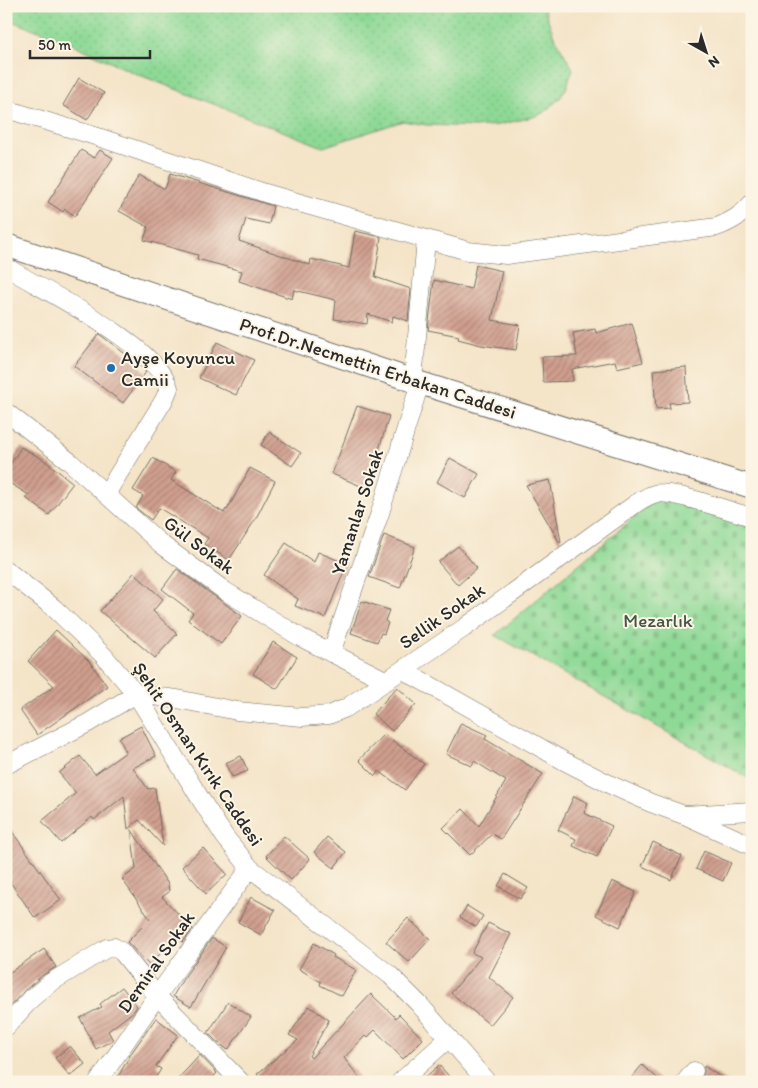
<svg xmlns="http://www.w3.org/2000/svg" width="758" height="1088" font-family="Itim,sans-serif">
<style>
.green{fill:url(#green-dots);stroke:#5c8260}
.cemetery{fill:url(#cemetery-stones);stroke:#5c8260}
.building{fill:url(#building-hatch)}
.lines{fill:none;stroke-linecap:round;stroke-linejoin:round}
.minor-casing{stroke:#716c62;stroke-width:19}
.major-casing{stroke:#716c62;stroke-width:24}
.minor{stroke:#fff;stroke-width:18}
.major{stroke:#fff;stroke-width:22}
.poi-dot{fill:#1f6fb2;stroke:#fcf5e5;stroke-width:2}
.labels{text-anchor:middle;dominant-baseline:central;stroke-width:4;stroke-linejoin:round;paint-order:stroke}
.poi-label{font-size:19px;fill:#2b2b2b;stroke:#fcf5e5;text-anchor:start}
.street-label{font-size:19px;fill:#2b2b2b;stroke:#fcf5e5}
.park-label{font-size:19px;fill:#445646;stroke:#fcf5e5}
</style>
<defs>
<pattern id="green-dots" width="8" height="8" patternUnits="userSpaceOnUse" patternTransform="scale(1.25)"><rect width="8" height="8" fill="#8ed996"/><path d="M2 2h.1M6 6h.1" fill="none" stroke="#7bba81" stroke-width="1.8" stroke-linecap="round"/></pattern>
<pattern id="cemetery-stones" width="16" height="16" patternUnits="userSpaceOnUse" patternTransform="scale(1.25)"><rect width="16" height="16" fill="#8ed996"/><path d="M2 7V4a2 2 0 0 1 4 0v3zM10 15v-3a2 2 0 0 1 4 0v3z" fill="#7bba81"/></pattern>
<pattern id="building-hatch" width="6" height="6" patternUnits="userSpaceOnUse" patternTransform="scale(1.25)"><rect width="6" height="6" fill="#d09f8f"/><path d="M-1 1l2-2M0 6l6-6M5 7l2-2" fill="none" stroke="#a98275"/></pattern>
</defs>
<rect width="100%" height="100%" fill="#fcf5e5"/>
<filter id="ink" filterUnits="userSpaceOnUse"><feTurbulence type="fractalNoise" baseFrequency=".02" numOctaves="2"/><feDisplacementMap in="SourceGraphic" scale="10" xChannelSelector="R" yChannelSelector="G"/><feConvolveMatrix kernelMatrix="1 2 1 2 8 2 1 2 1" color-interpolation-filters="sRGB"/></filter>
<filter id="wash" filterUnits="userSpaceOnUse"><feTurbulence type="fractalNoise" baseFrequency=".0096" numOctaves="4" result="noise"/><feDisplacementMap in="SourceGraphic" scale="20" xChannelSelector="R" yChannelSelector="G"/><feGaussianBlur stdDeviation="1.12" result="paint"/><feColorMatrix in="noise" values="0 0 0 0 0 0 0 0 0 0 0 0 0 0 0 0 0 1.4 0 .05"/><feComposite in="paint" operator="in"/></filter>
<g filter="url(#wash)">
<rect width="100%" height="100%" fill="#f4e4c8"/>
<path class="green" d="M6,6H543L554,36L573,69L566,89L560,98L543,113L533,117L498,125L474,127L427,125L403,121L323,147L132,72L64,40L6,19Z"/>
<path class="cemetery" d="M659,500L675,502L752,526V780L495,635L650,504Z"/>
<g id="blocks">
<g class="building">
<path d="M79,78L104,93L87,120L63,105Z"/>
<path d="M81,150L94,158L100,150L113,158L75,216L65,209L63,212L48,202Z"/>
<path d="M170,174L273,206L269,224L246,219L239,241L310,265L311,259L349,268L355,231L381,237L375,277L411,289L408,321L393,316L392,322L368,314L367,324L334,319L336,300L294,290L292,299L239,281L242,271L197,259L198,255L144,240L148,227L119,211L139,175L165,189Z"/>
<path d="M476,265L502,271L492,320L520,325L516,350L481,345L458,339L459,336L428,330L434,280L471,289Z"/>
<path d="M632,323L643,362L617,368L615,361L572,369L573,381L543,382L542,357L577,356L573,333L595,329L596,333Z"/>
<path d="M99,334L136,362L146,372L123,403L74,366Z"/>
<path d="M217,342L254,360L236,395L199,378Z"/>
<path d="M686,367L688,402L669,403L670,408L656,409L653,370Z"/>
<path d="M357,406L389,416L378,453L382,454L368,489L332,474Z"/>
<path d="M269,432L301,453L292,466L261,445Z"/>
<path d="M21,447L44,460L73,483L49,515L26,498L29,495L6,481V471Z"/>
<path d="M153,458L176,472L171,480L224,513L226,509L227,510L250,468L275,481L255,520L229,560L204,544L208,538L159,508L151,520L136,508L143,496L133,490Z"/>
<path d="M450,458L479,474L465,498L437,482Z"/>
<path d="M550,480L561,542L560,543L526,485Z"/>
<path d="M384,535L415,547L400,588L369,577Z"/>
<path d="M286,543L314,562L318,552L347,564L325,618L295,606L298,599L264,575Z"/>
<path d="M458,546L477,568L458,585L438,562Z"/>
<path d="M177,569L242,616L221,644L188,620L193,613L162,589Z"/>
<path d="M134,573L163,599L153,611L177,634L155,658L100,611Z"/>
<path d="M362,601L389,610L385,621L388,623L384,634L381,633L377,642L351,633Z"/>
<path d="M56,630L90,662L107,686L37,735L20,710L54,686L28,661Z"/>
<path d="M273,642L297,657L277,689L253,674Z"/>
<path d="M397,687L416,704L392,731L373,714Z"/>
<path d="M461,723L487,735L485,739L543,774L501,839L492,834L470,855L443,828L463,809L479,826L506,781L474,761L472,766L446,754Z"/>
<path d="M141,726L156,756L133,768L148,789L155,788L163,846L139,820L128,829L124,796L94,820L92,817L61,843L42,821L76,793L59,773L80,756L95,774L126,752L119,738Z"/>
<path d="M384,734L424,764L405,790L379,771L375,776L359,760Z"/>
<path d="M241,756L248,771L232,777L225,763Z"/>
<path d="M574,796L588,803L584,813L612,826L597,857L573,846L576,839L558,830Z"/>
<path d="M6,823L61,900L35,918L6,876Z"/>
<path d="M131,829L168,884L169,892L162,897L193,929L183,942L178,936L149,965L127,942L150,919L122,879L136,869Z"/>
<path d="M284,836L310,859L291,880L266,856Z"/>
<path d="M327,837L346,852L334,868L314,852Z"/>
<path d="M653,842L682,856L671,880L642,866Z"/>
<path d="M203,848L227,874L206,894L182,867Z"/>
<path d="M704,851L731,863L723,881L696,869Z"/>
<path d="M505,874L528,888L520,899L498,886Z"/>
<path d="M612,881L636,892L620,927L596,915Z"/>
<path d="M251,897L275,910L261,935L238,922Z"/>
<path d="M467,906L483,916L476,927L460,917Z"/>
<path d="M408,918L430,939L409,962L386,942Z"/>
<path d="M488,923L511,934L489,977L513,997L490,1025L451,993L481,957L472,953Z"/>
<path d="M212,938L226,947L191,1007L173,996L183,979Z"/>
<path d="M314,943L334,955L333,957L356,970L342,996L320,985L321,982L299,969Z"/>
<path d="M44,949L56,967L43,975L25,990L6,1011V975Z"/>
<path d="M122,987L137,1006L134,1011L108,1031L113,1040L96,1049L80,1018L102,1007L100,1004Z"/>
<path d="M371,994L396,1018L399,1014L423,1039L403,1059L375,1030L367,1038L365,1036L344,1058L363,1082H262L257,1074L298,1040L289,1035L309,1006L329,1020L309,1056L311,1058Z"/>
<path d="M228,1002L251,1017L228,1050L217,1042L208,1033Z"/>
<path d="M156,1018L178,1035L156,1066L161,1069L153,1082H115L132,1052Z"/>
<path d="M70,1046L85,1064L70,1076L55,1058Z"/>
<path d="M200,1055L217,1073L209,1082H175Z"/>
<path d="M439,1065L454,1082H420Z"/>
<path d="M642,1065L662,1082H628Z"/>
<path d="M704,1066L728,1082H699L704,1073Z"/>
</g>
</g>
</g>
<g filter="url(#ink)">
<use href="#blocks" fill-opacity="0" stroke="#716c62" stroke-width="1"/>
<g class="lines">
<g class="minor-casing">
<g id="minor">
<path d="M6,109L95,136L265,193L468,251L506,255L717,227C732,221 742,215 752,203"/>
<path d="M6,267C46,292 155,344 169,388L164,400L106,494"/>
<path d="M413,380L426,240"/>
<path d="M6,412L69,461L161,544L225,591L300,637L387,681"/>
<path d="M6,570L54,608L104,656L136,694L203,803L225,837L250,868L390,975L419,1004L487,1082"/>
<path d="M331,653L380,513L420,383"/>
<path d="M403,670L564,761L613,786L651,803L684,815L752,811"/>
<path d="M6,765L88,723L136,694L177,699L237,711L302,717L329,715L346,708L464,628L627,510C635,504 644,497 654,494C671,489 731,512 752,517"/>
<path d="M687,816L752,846"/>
<path d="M6,1027L32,998L50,983L107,948L114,947L122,952L157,996L241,1082"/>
<path d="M98,1082L157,996L250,868"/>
<path d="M400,1082L449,1038"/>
<path d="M685,1082L694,1071"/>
</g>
</g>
<g class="major-casing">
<path id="major" d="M6,245L420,383L752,487"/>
</g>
<use href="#minor" class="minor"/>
<use href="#major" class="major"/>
</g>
</g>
<circle class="poi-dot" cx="111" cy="368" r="5"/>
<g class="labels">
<g class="poi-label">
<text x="121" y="357">Ayşe Koyuncu<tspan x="121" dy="22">Camii</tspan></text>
</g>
<g class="street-label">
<text transform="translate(378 368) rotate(18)">Prof.Dr.Necmettin Erbakan Caddesi</text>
<text transform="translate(357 512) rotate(-72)">Yamanlar Sokak</text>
<text transform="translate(199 545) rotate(37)">Gül Sokak</text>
<text transform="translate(442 616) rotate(-35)">Sellik Sokak</text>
<text transform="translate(198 754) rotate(56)">Şehit Osman Kırık Caddesi</text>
<text transform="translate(156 962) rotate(-55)">Demiral Sokak</text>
</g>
<g class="park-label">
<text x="658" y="620">Mezarlık</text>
</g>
</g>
<rect width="758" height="1088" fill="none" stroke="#fcf5e5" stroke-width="25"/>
<g transform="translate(706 52) rotate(141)" stroke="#fcf5e5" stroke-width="4" paint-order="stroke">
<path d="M0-4L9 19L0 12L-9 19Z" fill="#2b2b2b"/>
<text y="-8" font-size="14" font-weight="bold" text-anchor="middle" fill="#2b2b2b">N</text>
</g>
<path d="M30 50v8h120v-8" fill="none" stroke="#2b2b2b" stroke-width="2.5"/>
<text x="38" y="50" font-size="15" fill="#2b2b2b" stroke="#fcf5e5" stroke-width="4" paint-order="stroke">50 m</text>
</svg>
